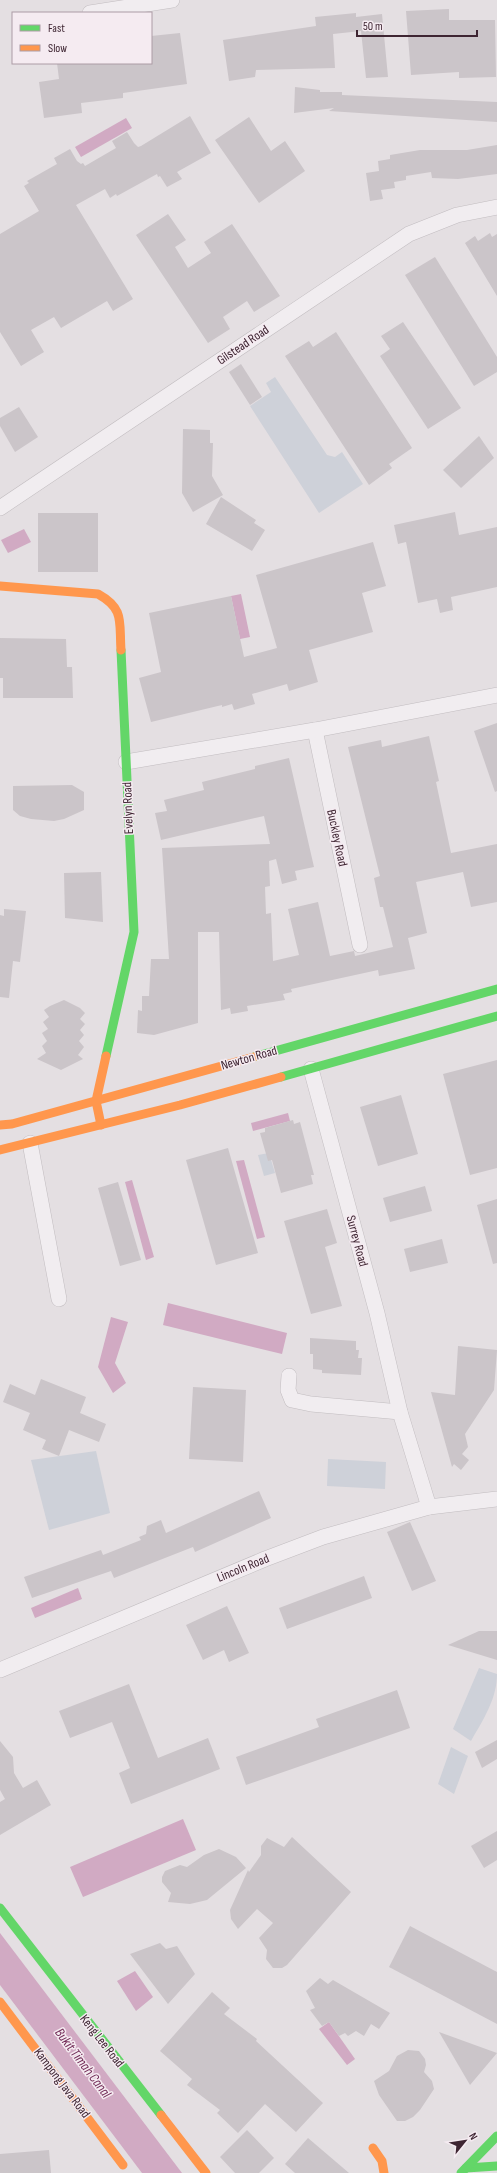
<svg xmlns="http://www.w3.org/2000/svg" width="497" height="2173" font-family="'Sofia Sans Condensed',sans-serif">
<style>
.green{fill:#ced1d9}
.water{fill:#d1aac3}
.building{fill:#cbc5c9}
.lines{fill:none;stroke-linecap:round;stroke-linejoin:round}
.street-casing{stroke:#c2bdc0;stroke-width:16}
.street{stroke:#f1edf0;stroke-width:15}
.fast{stroke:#63d668;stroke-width:9}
.slow{stroke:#ff974d;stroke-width:9}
.labels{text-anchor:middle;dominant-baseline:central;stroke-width:3;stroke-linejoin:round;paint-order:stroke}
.street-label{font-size:13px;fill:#3e2532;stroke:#f5ebf1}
.water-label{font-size:14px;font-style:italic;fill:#732d58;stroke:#f5ebf1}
</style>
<rect width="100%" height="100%" fill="#e4dfe2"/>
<g class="green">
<path d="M275,377L327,455L335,457L342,452L363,484L319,513L250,406L271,392L266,383Z"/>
<path d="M269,1153L275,1173L264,1176L258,1155Z"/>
<path d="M96,1451L110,1513L49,1530L31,1460Z"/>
<path d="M328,1459L386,1462L385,1489L327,1486Z"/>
<path d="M479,1668L497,1674C497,1699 483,1720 471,1741L453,1729Z"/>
<path d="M451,1747L468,1756L454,1794L438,1784Z"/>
</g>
<g class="water">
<path d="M126,118L132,128L81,157L75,147Z"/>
<path d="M24,529L31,542L8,553L1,540Z"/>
<path d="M241,594L250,637L240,639L231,596Z"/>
<path d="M288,1113L290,1121L253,1131L251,1123Z"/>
<path d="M244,1160L265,1237L257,1239L236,1161Z"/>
<path d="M132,1180L154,1257L146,1260L125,1182Z"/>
<path d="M168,1303L287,1333L282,1354L163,1325Z"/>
<path d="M111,1317L128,1322L115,1363L126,1383L113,1393L98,1367Z"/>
<path d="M78,1588L82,1599L35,1618L31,1608Z"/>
<path d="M183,1819L196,1850L83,1897L70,1867Z"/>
<path d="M0,1933L182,2173H142L0,1985Z"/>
<path d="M135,1971L153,1997L136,2011L117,1981Z"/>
<path d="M329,2022L355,2059L347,2065L319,2029Z"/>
</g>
<g class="building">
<path d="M449,9V20H495L496,77L459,78V72L411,75L406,11Z"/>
<path d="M356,13V17L382,14L388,77L366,78L361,31L333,34L335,68L256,70L255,77L229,81L223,40L316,26L315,17Z"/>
<path d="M180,33L187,84L123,93V98L81,103L82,113L44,118L39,82L59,79L57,63H151V36Z"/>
<path d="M295,87L320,90V92H342V95L497,102V122L329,111L334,108L294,113Z"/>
<path d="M190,116L211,153L177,172L182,179L167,187L160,176L158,177L157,174L117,196L116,194L110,198L105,189L76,205L133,299L113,311L107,301L61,328L54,317L31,330L44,352L21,366L0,332V234L39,211L24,186L29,183L27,181L57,164L54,158L70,149L77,161L81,164L83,163L85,166L116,148L112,141L127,132L134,143L138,147L141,146Z"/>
<path d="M249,117L271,151L285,141L305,171L259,203L215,140Z"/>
<path d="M497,145V174L458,179L432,178L431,172L406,176V180L394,182L395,188L381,190L383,199L370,201L366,173L379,171L378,161L390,159V155L420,150H467Z"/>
<path d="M168,214L186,240L175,247L188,268L211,253L204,242L232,224L280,296L254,312L247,301L223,317L230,329L208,343L136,235Z"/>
<path d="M490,233L492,237L497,234V296L465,243L475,236L478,241Z"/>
<path d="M435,257L497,357V372L474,386L405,275Z"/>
<path d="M403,322L461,408L428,429L380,356L390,349L381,336Z"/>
<path d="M336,332L412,448L389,464L392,468L369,485L285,356L309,341L313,347Z"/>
<path d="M241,364L262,397L250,405L229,372Z"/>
<path d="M19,407L38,437L15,452L0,426V418Z"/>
<path d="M183,429L210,430V443H213L212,476L223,495L193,512L182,493Z"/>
<path d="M479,436L494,458L461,488L443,470Z"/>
<path d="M221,497L256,520L254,523L265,530L252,551L206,524Z"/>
<path d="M455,512L459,535L497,527V587L451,597L453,610L440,613L437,599L418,603L406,542L398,544L394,525Z"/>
<rect x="38" y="513" width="60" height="59"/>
<path d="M373,542L386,586L362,593L373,632L309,650L318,682L289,691L287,684L252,694L255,704L234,710L232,704L222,707V705L151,722L139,678L161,672L149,613L231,596L244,657L277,648L256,575Z"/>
<path d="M0,638L66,639L67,667H72L73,698H3V678H0Z"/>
<path d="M497,723V791L495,792L474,731Z"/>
<path d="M429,736L439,781L436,782L451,853L497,844V902L471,907L463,872L416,882L427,933L408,938L415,969L379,976L378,970L291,989L292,992L283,994L285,1000L247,1006L248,1011L231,1014L230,1008L221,1010L219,932H198V1023L154,1035L137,1033L138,1010L142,1011V996H149L151,959H169L162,848L270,844L264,816L161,840L155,813L167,811L164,800L204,790L202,782L255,769V766L289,758L314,867L295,871L297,880L282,884L276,859L269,861L270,886L265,887L266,914L271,913L273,961L299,955L288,909L318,902L330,956L354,951L355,956L393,947L383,907H380L374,878L380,876L348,747L381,740L382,747Z"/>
<path d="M72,785L84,792V810L64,819L54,821L31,819L20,816L13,810V786Z"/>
<path d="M101,872L103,922L65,918L64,873Z"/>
<path d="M4,909L26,911L20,962L13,961L9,998L0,997V915L4,916Z"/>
<path d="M64,1000L80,1008L85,1013L80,1019L85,1024L80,1030L84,1035L79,1041L84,1047L78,1055L83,1059L61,1070L37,1059L46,1053L42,1046L47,1041L42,1033L48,1029L43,1022L49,1017L44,1010L50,1006Z"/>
<path d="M497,1060V1168L470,1175L443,1074Z"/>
<path d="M401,1095L418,1154L378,1166L360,1107Z"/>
<path d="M293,1120L294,1124L300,1122L314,1175H311L313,1184L281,1193L272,1160L268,1161L260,1133L265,1132V1128Z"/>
<path d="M228,1148L258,1253L216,1265L186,1160Z"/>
<path d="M118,1182L141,1260L120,1266L98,1188Z"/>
<path d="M425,1186L432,1211L390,1222L383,1198Z"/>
<path d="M497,1199V1263L493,1264L477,1205Z"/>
<path d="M327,1209L337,1243L325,1247L342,1306L311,1314L284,1221Z"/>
<path d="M442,1239L448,1263L410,1272L404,1249Z"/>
<path d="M310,1338L356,1341V1350H359L358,1358H362L361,1375L322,1373V1370L313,1369V1354H310Z"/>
<path d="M458,1346L497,1350L494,1390L465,1434L468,1447L462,1454L469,1460L461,1470L454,1464L452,1467L431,1392L455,1395Z"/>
<path d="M41,1379L86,1397L80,1413L106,1424L99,1442L69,1430L59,1456L42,1449L46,1440L23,1430L30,1413L3,1402L10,1384L35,1395Z"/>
<path d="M193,1387L246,1390L243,1462L189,1459Z"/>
<path d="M259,1491L271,1518L195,1552L193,1547L114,1578L111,1571L32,1598L24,1577L101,1550L103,1555L141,1540L139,1537L146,1534L147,1526L161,1520L166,1533Z"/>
<path d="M410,1522L436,1581L412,1591L387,1532Z"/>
<path d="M364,1576L372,1598L287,1629L279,1608Z"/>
<path d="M227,1606L249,1653L229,1662L224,1650L203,1660L186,1625Z"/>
<path d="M479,1631H497V1660L448,1645Z"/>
<path d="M129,1684L158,1758L208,1738L220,1769L131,1804L119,1773L130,1768L112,1722L70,1738L59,1711Z"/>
<path d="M397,1690L410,1728L246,1785L236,1757L319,1727L316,1719Z"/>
<path d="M497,1740V1759L482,1768L475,1752Z"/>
<path d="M0,1741L13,1757L14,1773L23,1788L37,1780L51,1805L0,1835V1802L5,1799L0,1790Z"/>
<path d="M497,1831V1860L484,1868L471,1846Z"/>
<path d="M292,1837L351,1892L287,1965L282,1968H273L266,1959L267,1950L259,1938L273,1923L257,1909L238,1929L231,1919L230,1910L248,1870L249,1872L261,1855V1846L267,1838L284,1847Z"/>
<path d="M219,1849L236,1857L246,1868L207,1900L190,1904L168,1902L171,1893L162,1882V1877L165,1871L180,1865L187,1867L204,1855Z"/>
<path d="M410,1926L497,1972V2024L389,1967Z"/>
<path d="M160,1943L166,1949L177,1946L195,1974L168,2004L130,1954Z"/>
<path d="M320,1978L328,1984L333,1980L390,2013L379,2029L371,2024L364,2036L356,2031L348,2036L345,2033L339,2036L329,2022L322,2026L310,2010L315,2008L306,1991Z"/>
<path d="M212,1992L230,2008L224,2014L257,2039L256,2041L323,2103L296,2132L265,2104L238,2133L217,2113L220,2110L187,2085L192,2079L160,2051Z"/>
<path d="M439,2032L497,2053L470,2085Z"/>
<path d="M408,2050L419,2051L425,2059L426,2065L424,2072L432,2081L434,2089L420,2110L413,2117L405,2121H397L379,2095L374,2081L389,2071L397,2056Z"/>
<path d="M247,2130L274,2158L259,2173H235L220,2157Z"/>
<path d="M308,2138L349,2173H295L285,2164Z"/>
<path d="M49,2150L51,2173H0V2154Z"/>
</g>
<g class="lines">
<g class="street-casing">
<g id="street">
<path d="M90,13L172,0"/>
<path d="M0,508L409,234L457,215L497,207"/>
<path d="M315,730L360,945"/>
<path d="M126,762L315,730L497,695"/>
<path d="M311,1069L377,1313L400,1412L429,1507"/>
<path d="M30,1143L59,1299"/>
<path d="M289,1376L288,1390L292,1400L311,1404L400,1412"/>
<path d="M0,1670L265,1559L323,1537L429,1507L497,1499"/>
</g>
</g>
<use href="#street" class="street"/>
<g class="fast">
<path d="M106,1056L134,932L121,650"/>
<path d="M254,1057L497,989"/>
<path d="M281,1077L497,1016"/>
<path d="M0,1908L161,2115"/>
<path d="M466,2168L497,2166"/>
<path d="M461,2173L497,2136"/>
</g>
<g class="slow">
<path d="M0,586L98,594C125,609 119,622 121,650"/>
<path d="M0,1125L12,1124L254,1057"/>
<path d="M101,1125L96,1101L106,1056"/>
<path d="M0,1150L180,1105L281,1077"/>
<path d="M0,2002L123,2165"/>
<path d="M161,2115L206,2173"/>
<path d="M373,2148L382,2161L384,2173"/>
</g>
</g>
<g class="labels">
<g class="street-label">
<text transform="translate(243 345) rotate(-34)">Gilstead Road</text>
<text transform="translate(128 808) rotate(-92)">Evelyn Road</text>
<text transform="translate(337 838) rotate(78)">Buckley Road</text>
<text transform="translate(249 1058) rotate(-16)">Newton Road</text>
<text transform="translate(357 1241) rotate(75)">Surrey Road</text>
<text transform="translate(243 1568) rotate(-22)">Lincoln Road</text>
<text transform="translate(102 2041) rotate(52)">Keng Lee Road</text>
<text transform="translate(62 2083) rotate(53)">Kampong Java Road</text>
</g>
<g class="water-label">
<text transform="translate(83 2063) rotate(53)">Bukit Timah Canal</text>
</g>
</g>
<rect x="12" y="12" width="140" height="52" fill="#f5ebf1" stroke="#ac9ca5"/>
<rect x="20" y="25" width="20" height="6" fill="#63d668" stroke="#ac9ca5"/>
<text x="48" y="32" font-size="12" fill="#3e2532">Fast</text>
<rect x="20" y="45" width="20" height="6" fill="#ff974d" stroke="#ac9ca5"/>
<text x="48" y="52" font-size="12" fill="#3e2532">Slow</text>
<g transform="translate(465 2141) rotate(60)" stroke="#f5ebf1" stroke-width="3" paint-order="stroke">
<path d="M0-3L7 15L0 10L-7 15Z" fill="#3e2532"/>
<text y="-6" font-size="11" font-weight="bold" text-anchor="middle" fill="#3e2532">N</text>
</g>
<path d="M357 30v6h120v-6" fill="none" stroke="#3e2532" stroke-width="2"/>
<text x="363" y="30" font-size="12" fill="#3e2532" stroke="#f5ebf1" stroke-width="3" paint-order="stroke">50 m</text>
</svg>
